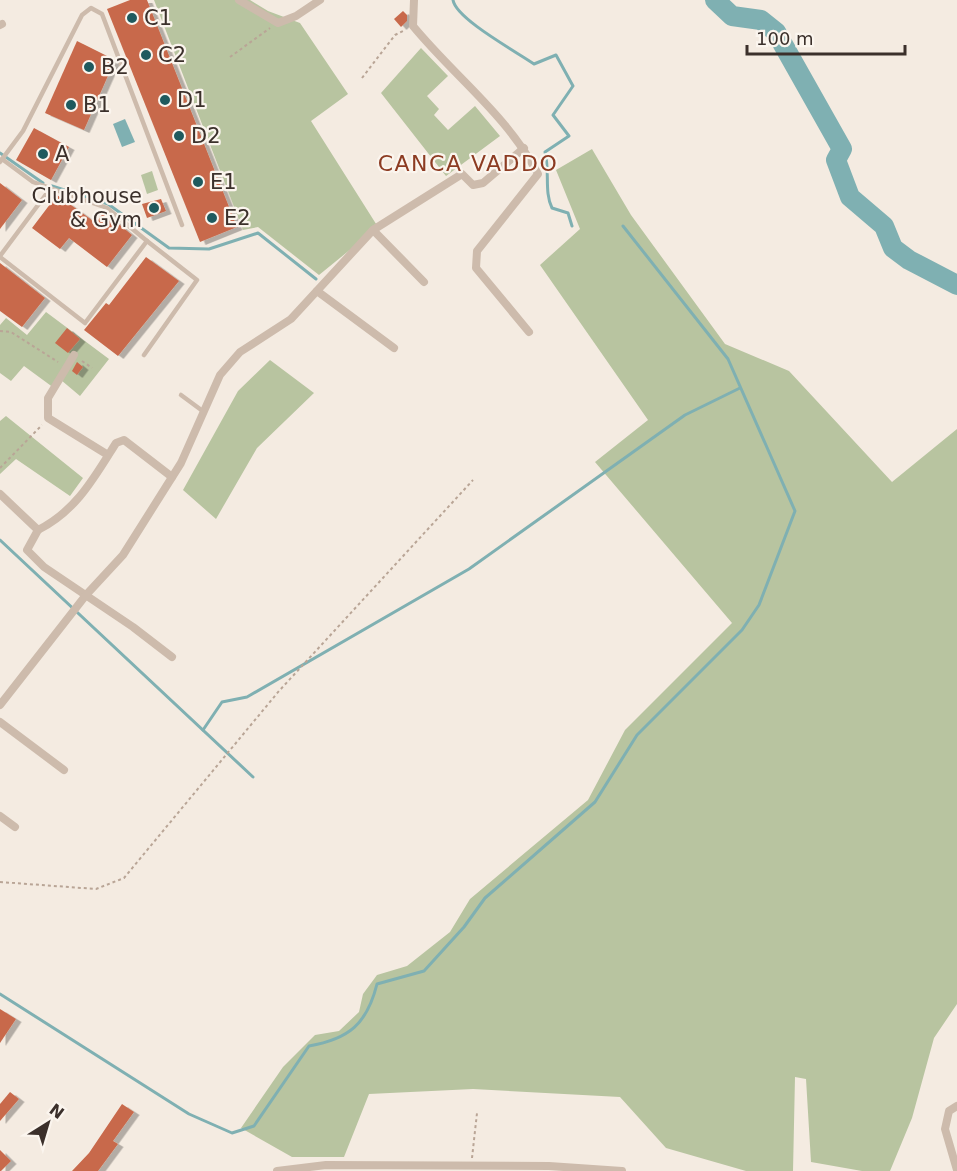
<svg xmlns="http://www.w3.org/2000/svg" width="957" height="1171" font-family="'DejaVu Sans',sans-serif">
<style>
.green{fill:#b8c4a0}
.water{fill:#7fb0b2}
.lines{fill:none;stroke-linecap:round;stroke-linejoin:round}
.stream{stroke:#7fb0b2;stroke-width:3}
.river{stroke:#7fb0b2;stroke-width:20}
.building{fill:#c8694b;filter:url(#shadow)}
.path{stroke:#b9a596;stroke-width:2;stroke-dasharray:3 3;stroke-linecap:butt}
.service{stroke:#cdbbac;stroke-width:4.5}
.minor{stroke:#cdbbac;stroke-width:8}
.poi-dot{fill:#1f5a5e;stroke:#fbf5ee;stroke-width:2}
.labels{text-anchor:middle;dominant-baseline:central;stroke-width:4.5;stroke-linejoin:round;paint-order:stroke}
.poi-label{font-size:21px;fill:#3b302b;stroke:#fbf5ee;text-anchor:start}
.neighbourhood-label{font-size:22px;letter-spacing:1.5px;fill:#8c3b22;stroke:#fbf5ee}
</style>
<defs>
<filter id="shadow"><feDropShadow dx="5.5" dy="3" stdDeviation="0" flood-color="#0004"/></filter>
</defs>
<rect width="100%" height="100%" fill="#f4ebe1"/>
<g class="green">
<path d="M154,0H250L268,11L300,23L348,94L311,121L378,227L319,275L258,227L243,230Z"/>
<path d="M421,48L448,76L427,96L439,109L434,115L448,130L475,106L500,136L446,176L381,93Z"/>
<path d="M592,149L631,215L725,344L789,371L892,482L957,429V1004L934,1038L912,1118L890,1171H862L811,1162L806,1079L795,1077L793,1171H746L666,1148L620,1097L473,1089L369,1094L344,1157H292L241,1128L283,1067L315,1035L339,1031L359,1012L363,994L377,975L407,966L450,932L470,899L588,800L625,730L732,623L595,462L648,420L540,265L580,229L556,170Z"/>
<path d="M152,171L158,190L147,194L141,175Z"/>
<path d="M46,312L109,359L80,396L61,380L54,388L24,366L11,381L0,373V325L6,318L27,335Z"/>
<path d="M270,360L314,393L257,448L216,519L183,490L238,391Z"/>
<path d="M6,416L83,478L70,496L16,459L0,474V421Z"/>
</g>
<path class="water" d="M125,119L135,142L122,147L113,124Z"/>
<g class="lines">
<g class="stream">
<path d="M453,0C456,19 517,52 534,64L556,55L573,86L553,115L569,136L545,152C550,172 544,192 552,208L568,213L572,226"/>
<path d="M0,153L43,183"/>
<path d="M52,186L108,204L169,248L209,249L258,233L316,279"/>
<path d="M0,540L253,777"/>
<path d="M203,730L222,702L247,697L469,569L685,415L740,388"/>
<path d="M0,994L189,1114L232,1133L254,1126L309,1046C349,1039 367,1024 377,984L424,971L464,927L485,898L595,802L637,735L742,630L759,605L795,511L728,359L623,226"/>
</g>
<path class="river" d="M715,0L732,16L761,20L776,32L842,149L836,160L850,197L884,226L893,248L909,260L957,285"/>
</g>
<g class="building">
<path d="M130,0H147L237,227L200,242L107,9Z"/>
<path d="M403,11L407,15V21L401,27L394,19Z"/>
<path d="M77,41L115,60L84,130L45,113Z"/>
<path d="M34,128L69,147L51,180L16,160Z"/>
<path d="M0,183L22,200L0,229Z"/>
<path d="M57,195L96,223L104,212L132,235L107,267L69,238L60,249L32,228Z"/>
<path d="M161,199L166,211L147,218L142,204Z"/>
<path d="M146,257L179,281L118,356L84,330L106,303L109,305Z"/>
<path d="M0,263L45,298L22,327L0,311Z"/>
<path d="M67,328L80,339L68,353L55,343Z"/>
<path d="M77,362L83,367L77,375L72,371Z"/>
<path d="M0,1009L16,1019L0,1043Z"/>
<path d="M10,1092L19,1099L0,1121V1104Z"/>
<path d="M122,1104L134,1112L113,1141L118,1144L98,1171H72L89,1153Z"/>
<path d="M0,1150L11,1161L1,1171H0Z"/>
</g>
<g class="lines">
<g class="path">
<path d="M230,57L270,28"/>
<path d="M362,78L395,35L405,30"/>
<path d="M0,331L11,332L58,362"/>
<path d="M82,361L92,368"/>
<path d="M0,468L42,425"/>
<path d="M0,882L96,889L124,878L279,691L473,480"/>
<path d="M472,1158L477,1113"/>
</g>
<g class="service">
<path d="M0,162L23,131L82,15L91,8L102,14L182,225"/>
<path d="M0,256L50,189"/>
<path d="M0,257L85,323L147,241L107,208L33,182L2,159"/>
<path d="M144,355L197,280L147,241"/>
<path d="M181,395L204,412"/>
</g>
<g class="minor">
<path d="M239,0L278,23L296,16L320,0"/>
<path d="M414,0L413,26C455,77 507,115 538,174L477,251L476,268L529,332"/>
<path d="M0,25L2,24"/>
<path d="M373,230L424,282"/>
<path d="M317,291L394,348"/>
<path d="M74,355L48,398V418L108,455"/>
<path d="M0,494L38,530C76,511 94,478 116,443L124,440L172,477"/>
<path d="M38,530L27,550L44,567L133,627L172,657"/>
<path d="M0,705L86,595L123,555L181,463L220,375L240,352L291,319L373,230L462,174L473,185L483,183L524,148"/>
<path d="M0,722L64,770"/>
<path d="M0,816L15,827"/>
<path d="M957,1106L949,1111L945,1129L957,1170"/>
<path d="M277,1171L326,1165L549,1166L622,1171"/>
</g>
</g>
<g class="poi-dot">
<circle cx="132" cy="18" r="6"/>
<circle cx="146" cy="55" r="6"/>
<circle cx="89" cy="67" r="6"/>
<circle cx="165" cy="100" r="6"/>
<circle cx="71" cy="105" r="6"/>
<circle cx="179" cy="136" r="6"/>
<circle cx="43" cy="154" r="6"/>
<circle cx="198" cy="182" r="6"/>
<circle cx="154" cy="208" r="6"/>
<circle cx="212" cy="218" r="6"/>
</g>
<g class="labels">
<g class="poi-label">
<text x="144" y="18">C1</text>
<text x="158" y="55">C2</text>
<text x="101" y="67">B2</text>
<text x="177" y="100">D1</text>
<text x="83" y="105">B1</text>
<text x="191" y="136">D2</text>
<text x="55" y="154">A</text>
<text x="210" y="182">E1</text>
<text x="142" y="196" text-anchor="end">Clubhouse<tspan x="142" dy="24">&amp; Gym</tspan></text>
<text x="224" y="218">E2</text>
</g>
<g class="neighbourhood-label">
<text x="468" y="163">CANCA VADDO</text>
</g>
</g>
<g transform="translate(48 1123) rotate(37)" stroke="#fbf5ee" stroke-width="4.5" paint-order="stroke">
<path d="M0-4.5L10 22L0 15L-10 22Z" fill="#3b302b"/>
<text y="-9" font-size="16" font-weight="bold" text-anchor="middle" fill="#3b302b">N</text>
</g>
<path d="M747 45v9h158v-9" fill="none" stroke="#3b302b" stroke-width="3"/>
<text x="756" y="45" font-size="18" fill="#3b302b" stroke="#fbf5ee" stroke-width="4.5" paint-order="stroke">100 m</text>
</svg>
